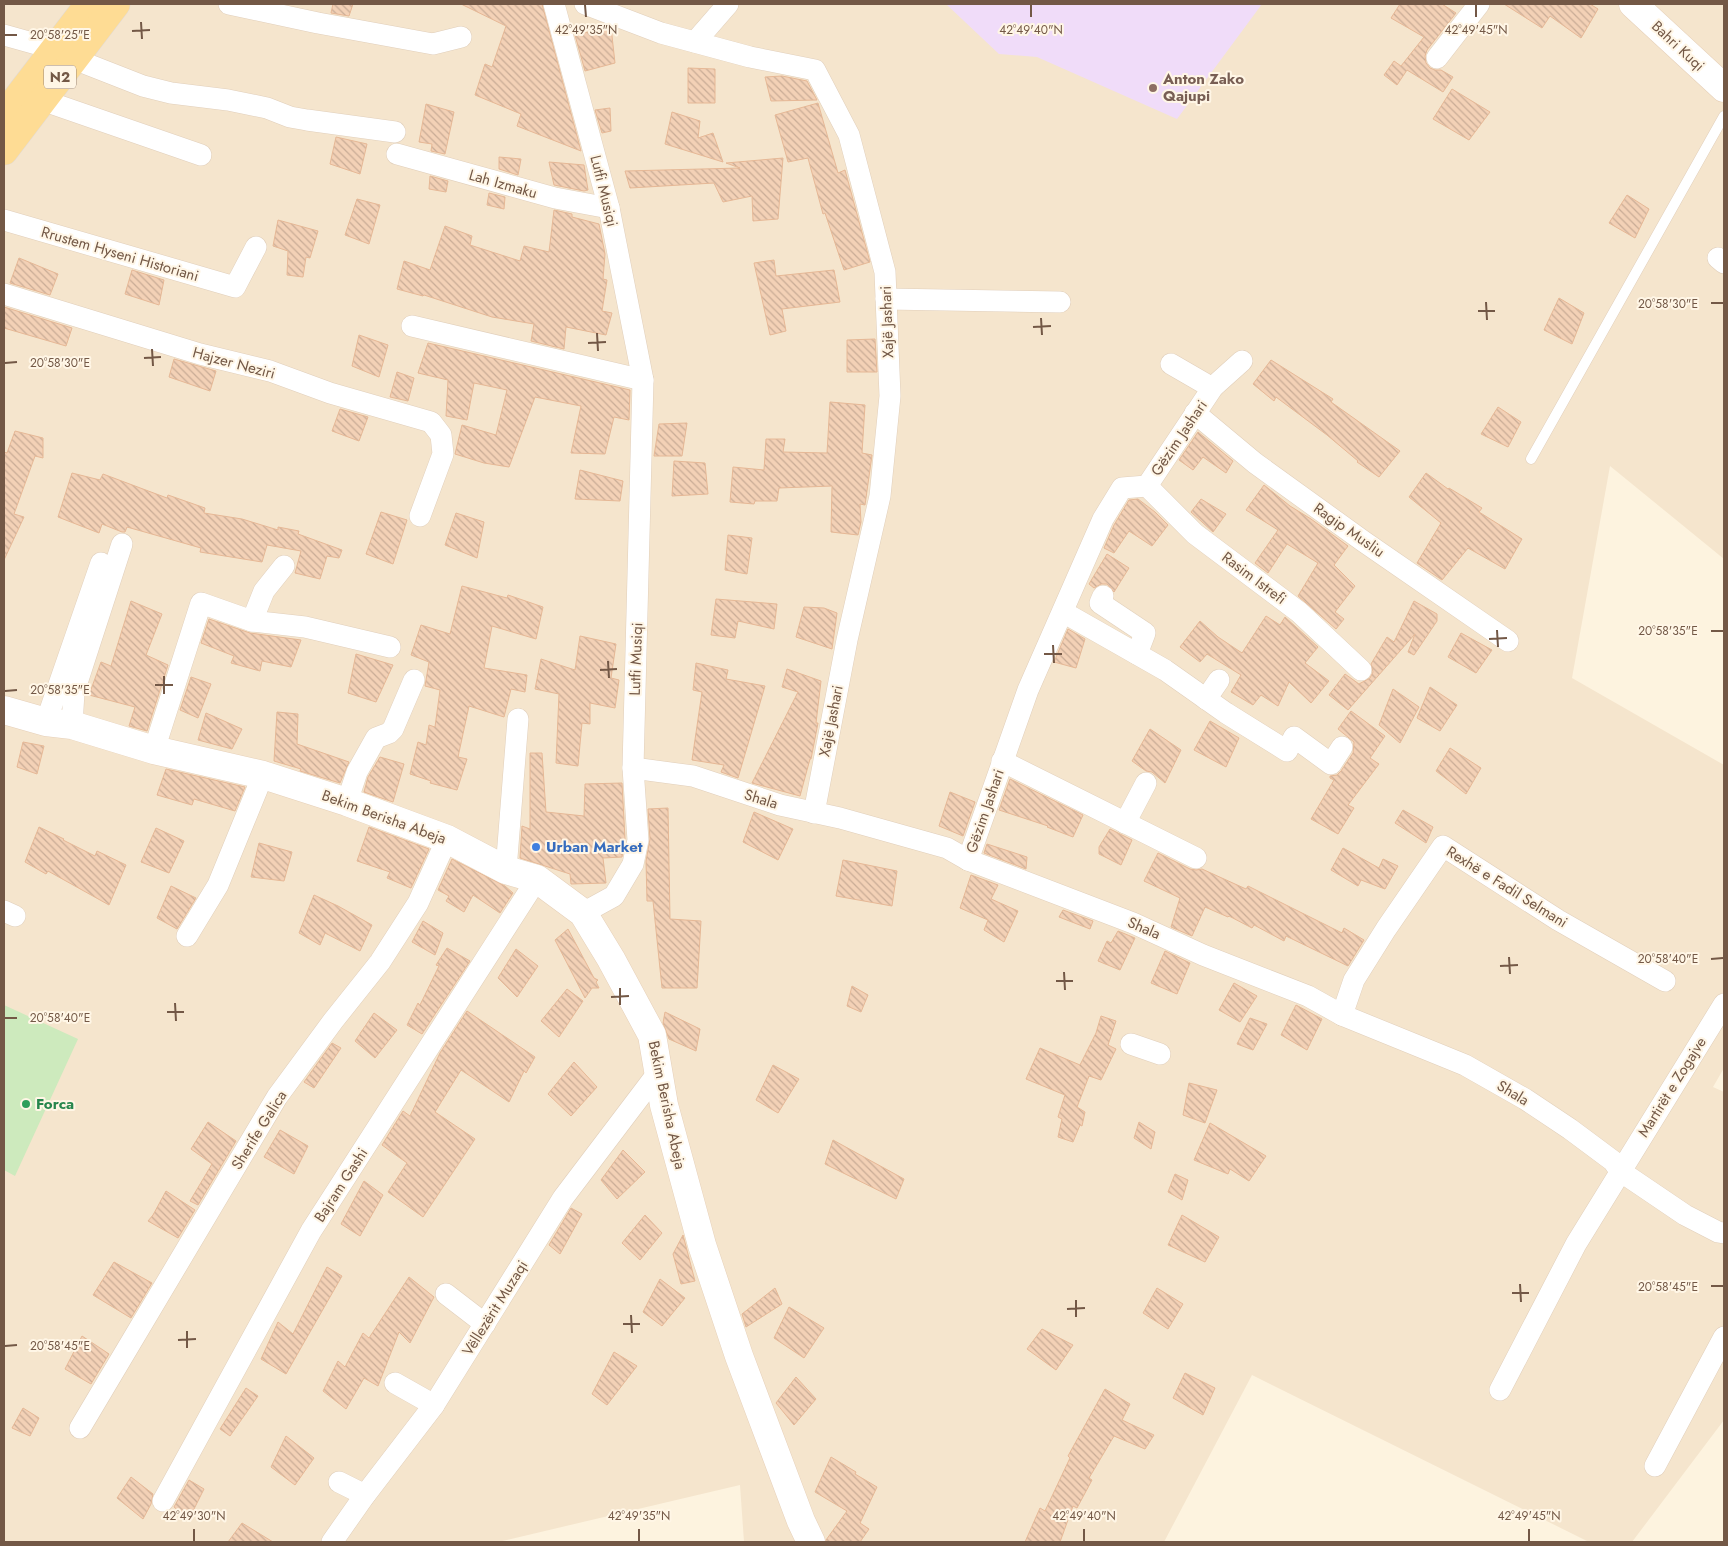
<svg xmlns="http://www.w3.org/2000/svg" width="1728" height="1546" font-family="Jost,sans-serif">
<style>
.residential{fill:#f5e5cd}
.education{fill:#f0dcf9}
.park{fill:#cdeabd}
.building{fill:url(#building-back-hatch);stroke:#e6b896}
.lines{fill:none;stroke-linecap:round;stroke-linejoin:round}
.lane-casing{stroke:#e1cfbb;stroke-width:11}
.street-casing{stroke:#e1cfbb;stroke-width:22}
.secondary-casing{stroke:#e6d0b9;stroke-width:29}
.primary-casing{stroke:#e0dad6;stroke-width:29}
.lane{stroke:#fff;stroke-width:10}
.street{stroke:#fff;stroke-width:21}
.secondary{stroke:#fff;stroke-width:28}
.primary{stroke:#fedc94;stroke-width:28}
.ticks{fill:none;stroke:#735846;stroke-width:2}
.education-dot{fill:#8d6e63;stroke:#fff6e6;stroke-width:2}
.shop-dot{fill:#3f7fe0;stroke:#fff6e6;stroke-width:2}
.leisure-dot{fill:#2e9e5b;stroke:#fff6e6;stroke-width:2}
.labels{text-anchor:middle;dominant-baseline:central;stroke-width:4;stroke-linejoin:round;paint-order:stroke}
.shield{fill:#fff6e6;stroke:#9d8776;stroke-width:1}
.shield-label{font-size:14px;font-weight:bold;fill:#735846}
.street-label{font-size:15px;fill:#735846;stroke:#fff6e6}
.education-label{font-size:15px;font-weight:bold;fill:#785e54;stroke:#fff6e6;text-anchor:start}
.shop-label{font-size:15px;font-weight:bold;fill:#366cbe;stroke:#fff6e6;text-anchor:start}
.leisure-label{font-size:15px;font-weight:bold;fill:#27864d;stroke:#fff6e6;text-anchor:start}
.ticks-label{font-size:12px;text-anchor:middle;fill:#735846;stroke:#fff6e6;stroke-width:4;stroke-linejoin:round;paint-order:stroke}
</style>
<defs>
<pattern id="building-back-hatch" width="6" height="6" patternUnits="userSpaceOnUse" patternTransform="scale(1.25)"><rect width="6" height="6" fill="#f3d1b6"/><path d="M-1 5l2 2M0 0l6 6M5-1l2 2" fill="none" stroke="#c9ac96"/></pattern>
</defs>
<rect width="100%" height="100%" fill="#fdf3df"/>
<path class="residential" d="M4,4H1724V559L1610,466L1572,678L1724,765V1068L1713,1087L1724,1092V1420L1632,1542H1589L1252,1375L1164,1542H744L740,1485L498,1542H4Z"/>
<path class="education" d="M946,4H1262L1177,119L1037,57L999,54Z"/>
<path class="park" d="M4,1005L78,1039L15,1176L4,1170Z"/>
<g class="building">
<path d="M333,4H353L349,16L331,13Z"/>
<path d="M461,4H542L581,151L517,126L521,114L475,95L485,64L492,67L506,26Z"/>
<path d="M1400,4H1442L1456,13L1427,50L1425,56L1426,63L1430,68L1435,70H1441L1453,77L1443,92L1407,70L1397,85L1384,75L1394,61L1401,66L1424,37L1391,18Z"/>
<path d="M1504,4H1590L1598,9L1581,38L1550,16L1542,28Z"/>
<path d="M611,27L615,63L585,71L575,35Z"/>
<path d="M688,68L715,69V103H688Z"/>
<path d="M782,76L807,81L817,100L771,101L765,77Z"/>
<path d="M1452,89L1490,112L1469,140L1433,119Z"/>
<path d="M818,103L838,173L845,170L870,262L844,270L825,213L823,214L808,158L788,162L775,115Z"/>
<path d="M426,104L454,112L445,154L431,151L432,144L419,142Z"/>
<path d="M610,108L611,131L602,133L595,110Z"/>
<path d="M672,112L700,121L698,138L713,133L723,162L665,144Z"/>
<path d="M336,137L367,144L360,174L330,164Z"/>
<path d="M499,157L521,159L518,175L499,169Z"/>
<path d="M783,158L778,219L753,221L752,196L723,202L714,183L630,188L625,171L740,168L726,163Z"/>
<path d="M549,162L584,165L588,190L584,191L554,185Z"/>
<path d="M430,176L448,181L446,192L429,189Z"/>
<path d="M489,193L505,197L504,209L487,205Z"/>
<path d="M1627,195L1649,209L1635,238L1609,223Z"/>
<path d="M357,199L380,205L369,244L345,235Z"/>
<path d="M554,210L572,214V217L599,224L605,254L603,279L607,280L602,311L612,313L606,335L566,327L564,349L531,341L534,324L492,317L424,295L423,296L397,289L404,261L430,270L445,226L472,236L470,245L520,261L524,246L549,252Z"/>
<path d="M278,220L318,231L310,258L306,257L303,277L287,275L288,251L273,246Z"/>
<path d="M19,258L58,274L50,295L10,283Z"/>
<path d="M774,260L776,276L834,270L840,302L782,309L786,331L770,335L754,263Z"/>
<path d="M132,270L164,280L159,305L125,294Z"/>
<path d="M1559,298L1584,313L1572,344L1544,330Z"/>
<path d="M4,307L72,328L66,346L4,328Z"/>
<path d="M359,335L388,345L379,377L352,366Z"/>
<path d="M875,339L877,372H847V340Z"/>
<path d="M428,343L630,390L629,420L614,417L605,454L571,453L581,406L535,397L509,467L484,463L455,454L462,425L496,435L507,390L474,383L467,420L446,416L448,380L418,373Z"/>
<path d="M174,359L216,371L210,391L169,377Z"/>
<path d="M1271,360L1333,399L1331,402L1400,451L1379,477L1357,462L1358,461L1327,435L1276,397L1274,401L1253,384Z"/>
<path d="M397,372L414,378L408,401L390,397Z"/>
<path d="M830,402L865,405L862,453L872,455L865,505L860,504L861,522L858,535L831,532L832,486L779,488L777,501H755L754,504L730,502L733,467L764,470L766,439H785L783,452L827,453Z"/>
<path d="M1498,407L1521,422L1508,447L1481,434Z"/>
<path d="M340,409L368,417L359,441L332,431Z"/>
<path d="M687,423L682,456H654L659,424Z"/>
<path d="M15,431L43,438V458L35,456L14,514L24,517L4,560V452L7,453Z"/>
<path d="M1198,432L1233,461L1226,473L1203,457L1193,470L1179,460Z"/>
<path d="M674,461L705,463L708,494L672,496Z"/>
<path d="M580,470L623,481L620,501L575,499Z"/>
<path d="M72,473L100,480L103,474L167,498L168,495L205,508L204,513L242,519L278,530V527L299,531L298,534L342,550L339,558L327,556L320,579L295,573L301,551L267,545L262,562L200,552L201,548L127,527L125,532H122L102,524L99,533L58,517Z"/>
<path d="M1426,473L1448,489L1449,488L1482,508L1479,512L1522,539L1505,569L1468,548L1442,580L1417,563L1441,523L1409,497Z"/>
<path d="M1264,485L1290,506L1311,519L1348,546L1334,565L1355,586L1335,612L1344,619L1336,629L1298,596L1318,563L1287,544L1268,573L1255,563L1278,530L1246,510Z"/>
<path d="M1138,499L1155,512L1168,525L1152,546L1129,531L1114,553L1104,548L1114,525L1129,500Z"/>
<path d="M1201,499L1226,514L1213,532L1191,512Z"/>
<path d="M381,512L407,520L393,564L366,554Z"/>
<path d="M456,513L484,522L477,558L445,545Z"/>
<path d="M728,535L752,538L747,574L725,570Z"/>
<path d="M1107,554L1129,568L1114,592L1107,584H1101L1094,588L1089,584Z"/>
<path d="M462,586L507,598L508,595L543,607L536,639L492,626L484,668L527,675L525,692L511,689L504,717L469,706L458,757L467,759L457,790L430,783L431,781L410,774L418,742L426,745L429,725L435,727L440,690L425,686L429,662L411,655L421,625L450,634Z"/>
<path d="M716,599L777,604L774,629L738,621L735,638L711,635Z"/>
<path d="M131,601L162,614L146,655L168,665L147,731L129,726L135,707L89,695L101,662L111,666Z"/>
<path d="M1414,601L1437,614V621L1414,655L1408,652L1415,634L1348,710L1329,695L1345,674L1359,684L1370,678L1373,672L1371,664L1387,637L1394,642Z"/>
<path d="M804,607L824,608L837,613L832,649L796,637Z"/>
<path d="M1266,616L1280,625L1285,617L1318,647L1305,663L1329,681L1311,703L1289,682L1278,706L1261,695L1253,705L1231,692L1241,675L1207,654L1200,662L1180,647L1200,621L1218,637L1242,653Z"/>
<path d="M209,619L250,633L301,640L291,667L262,661L260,671L231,663L234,656L201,643Z"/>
<path d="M1068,629L1085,639L1076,668L1054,662Z"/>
<path d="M1461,633L1492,650L1476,673L1448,657Z"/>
<path d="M580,636L616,644L611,678L619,680L615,708L590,703V724L582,723L578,766L556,763L559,694L535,689L541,659L575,670Z"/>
<path d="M356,654L393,665L376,702L348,693Z"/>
<path d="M696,663L728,670L726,679L765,686L738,778L721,772L724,765L692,760L702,692L693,690Z"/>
<path d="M787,669L821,681L816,723H818L811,759H810L800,796L752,783L798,692L782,687Z"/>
<path d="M191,677L211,684L198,718L180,710Z"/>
<path d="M1430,687L1457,705L1440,731L1417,718Z"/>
<path d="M1393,689L1419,707L1400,743L1379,725Z"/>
<path d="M1351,711L1385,736L1370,758L1379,764L1348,805L1354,808L1338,834L1311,819L1334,780L1330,778V776L1337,775L1341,771L1353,753L1354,742L1338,729Z"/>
<path d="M277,712L298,714L297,744L349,762L340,783L300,771L301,769L274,761Z"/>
<path d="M206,713L242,729L232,749L198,740Z"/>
<path d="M1210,721L1239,738L1226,767L1194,750Z"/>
<path d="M1150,729L1181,750L1165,783L1152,772L1146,771L1132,761Z"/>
<path d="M23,742L44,746L37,774L17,767Z"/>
<path d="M1450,748L1481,768L1466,794L1436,771Z"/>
<path d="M530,753H542L546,812L584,816L585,784L622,783L625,839L622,857L603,858L606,883L571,884L570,874L520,858L522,826L530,829Z"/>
<path d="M380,757L404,764L393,802L364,792L368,777Z"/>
<path d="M166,769L245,787L235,811L194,799L192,805L157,795Z"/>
<path d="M1010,779L1083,815L1073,837L1047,827L1048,826L999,810Z"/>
<path d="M950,792L975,802L963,836L939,826Z"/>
<path d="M668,808L670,919L701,921L697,988H662L653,901H647L646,861L650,839L648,809Z"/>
<path d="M1403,810L1433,827L1426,843L1395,823Z"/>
<path d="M754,812L793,829L778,860L743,842Z"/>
<path d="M39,827L64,839L63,840L95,856L97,851L126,865L109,905L48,871L46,874L25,862Z"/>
<path d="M369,827L429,849L411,888L387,878L390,872L357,861Z"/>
<path d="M156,828L184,841L169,873L141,862Z"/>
<path d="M1110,829L1132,840L1121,865L1099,854V847Z"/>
<path d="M259,843L292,852L284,881L251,877Z"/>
<path d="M987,844L1027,857L1026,869L984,853Z"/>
<path d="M1343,848L1379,868L1383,859L1398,866L1385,889L1361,880L1358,886L1331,870Z"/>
<path d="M1158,853L1190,869L1196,870L1202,869L1246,889L1248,886L1342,933L1344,928L1364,940L1348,966L1286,936L1284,941L1254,925L1252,928L1229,916L1228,917L1205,907L1192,936L1171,927L1180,898L1144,881Z"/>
<path d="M452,859L505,886L513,893L500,913L473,895L464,912L446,901L449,896L438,890Z"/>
<path d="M843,860L897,871L892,906L836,896Z"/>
<path d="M971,875L998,885L991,899L1018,911L1004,942L984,930L988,920L960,908Z"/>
<path d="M171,886L196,898L177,929L157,918Z"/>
<path d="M314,895L338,906L372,925L360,951L325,933L320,945L299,933Z"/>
<path d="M1063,910L1093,921L1090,929L1059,917Z"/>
<path d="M423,921L443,933L435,955L412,942Z"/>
<path d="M568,929L594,978L598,980L596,982L599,988H592L585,998L555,940Z"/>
<path d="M1118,931L1135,938L1120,970L1098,961L1107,941L1111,943Z"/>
<path d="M447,948L470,961L422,1034L407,1025L418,1003L420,1005L439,966L436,965Z"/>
<path d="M516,949L538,966L517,997L498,978Z"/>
<path d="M1165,951L1190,963L1177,994L1151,983Z"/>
<path d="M1234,983L1257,996L1240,1022L1219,1010Z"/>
<path d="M852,986L868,995L861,1012L847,1006Z"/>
<path d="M567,989L583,1001L559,1037L541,1021Z"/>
<path d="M1296,1005L1322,1019L1307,1050L1281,1035Z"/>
<path d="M467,1011L535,1057L526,1073L524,1071L509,1102L461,1070L435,1112L475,1139L423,1217L388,1192L407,1163L382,1145L403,1111L410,1116L440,1053Z"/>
<path d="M665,1012L700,1029L696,1051L669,1039L663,1023Z"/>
<path d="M374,1013L397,1030L375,1058L355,1041Z"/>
<path d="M1101,1016L1116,1021L1108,1045L1116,1049L1101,1080L1089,1076L1077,1107L1085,1112L1082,1126L1080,1125L1073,1142L1058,1137L1062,1119L1058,1117L1065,1095L1026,1079L1040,1048L1080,1065L1096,1033Z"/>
<path d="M1250,1018L1267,1024L1253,1050L1237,1044Z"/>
<path d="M332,1043L341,1048L314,1088L304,1082Z"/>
<path d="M574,1062L597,1087L571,1116L548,1094Z"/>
<path d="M773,1065L799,1079L778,1113L756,1100Z"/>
<path d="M1189,1083L1217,1090L1205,1123L1183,1115Z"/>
<path d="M208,1122L236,1141L198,1205L190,1201L212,1164L191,1149Z"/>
<path d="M1139,1122L1155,1132L1151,1149L1134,1138Z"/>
<path d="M1210,1123L1266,1156L1249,1181L1230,1169L1228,1174L1194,1160Z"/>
<path d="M280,1130L308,1146L294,1174L264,1157Z"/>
<path d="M833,1140L904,1179L896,1199L825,1164Z"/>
<path d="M623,1150L645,1172L617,1199L601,1180Z"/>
<path d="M1175,1174L1188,1180L1182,1200L1168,1192Z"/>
<path d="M364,1181L383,1195L360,1236L341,1224Z"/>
<path d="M166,1191L195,1210L178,1238L148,1221L153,1215Z"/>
<path d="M571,1208L582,1214L560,1254L549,1245Z"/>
<path d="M645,1215L662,1233L640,1260L622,1243Z"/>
<path d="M1182,1215L1219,1237L1205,1262L1168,1245Z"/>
<path d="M683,1235L695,1281L681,1284L673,1254Z"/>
<path d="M114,1262L152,1283L131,1318L93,1295Z"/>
<path d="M327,1267L342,1276L286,1374L261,1359L278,1322L293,1334Z"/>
<path d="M409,1277L434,1297L410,1343L399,1332L378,1386L364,1378L346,1409L323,1391L338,1361L345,1367L363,1333L369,1338Z"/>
<path d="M660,1279L685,1298L662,1326L643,1312Z"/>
<path d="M775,1288L782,1304L746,1327L742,1314Z"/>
<path d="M1157,1288L1183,1304L1168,1329L1143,1313Z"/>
<path d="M789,1307L824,1328L804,1358L774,1338Z"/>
<path d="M1042,1329L1073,1345L1056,1370L1027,1349Z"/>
<path d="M82,1336L109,1354L91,1384L65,1369Z"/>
<path d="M614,1352L637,1366L607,1405L592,1394Z"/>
<path d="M1185,1373L1215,1388L1203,1415L1173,1398Z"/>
<path d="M796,1377L816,1399L794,1425L776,1403Z"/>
<path d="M246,1388L258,1396L230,1436L220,1429Z"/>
<path d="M1105,1389L1130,1404L1122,1420L1154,1435L1145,1449L1114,1436L1089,1478L1092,1480L1077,1508L1073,1506L1060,1542H1025L1040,1508L1045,1511L1070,1458L1068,1456Z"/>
<path d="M23,1408L39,1418L30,1436L12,1428Z"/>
<path d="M286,1436L314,1458L295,1485L271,1467Z"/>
<path d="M831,1457L856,1472L855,1474L877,1487L860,1523L869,1529L860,1542H826V1540L847,1511L815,1492Z"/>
<path d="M131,1477L153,1494L151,1504L143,1519L117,1498Z"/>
<path d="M189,1480L204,1489L189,1519L174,1507Z"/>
<path d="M242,1523L273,1542H228Z"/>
</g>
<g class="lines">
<g class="lane-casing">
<path id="lane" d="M1531,459L1724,116"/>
</g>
<g class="street-casing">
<g id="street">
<path d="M229,4L318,23L433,44L461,37"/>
<path d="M554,4L609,208L643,380L633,768L638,840L633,864L614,896L583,913"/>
<path d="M585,4L661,33L750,57L815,70L849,135L885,272L890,396L880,496L847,640L814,813"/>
<path d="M4,35L54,49"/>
<path d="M695,42L728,4"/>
<path d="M1437,58L1479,4"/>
<path d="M74,59L143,86L171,93L228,100L267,108L290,117L307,120L395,132"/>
<path d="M42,100L201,155"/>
<path d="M397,154L555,198L609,208"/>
<path d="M4,220L235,287L256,247"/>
<path d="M1718,258L1724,263"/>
<path d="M4,294L200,354L270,371L330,393L431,422L441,435L443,454L420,516"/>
<path d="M886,299L1060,302"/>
<path d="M412,326L643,380"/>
<path d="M1171,364L1209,386L1213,387"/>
<path d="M1195,413L1255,463L1363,541L1508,641"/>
<path d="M1147,486L1195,534L1299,612L1361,670"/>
<path d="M1103,596L1100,603L1145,633L1137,654"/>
<path d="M1063,612L1165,670L1226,713L1287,751L1294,737L1331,764L1342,747"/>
<path d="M252,621L264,591L284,566"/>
<path d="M1206,699L1219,680"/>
<path d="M46,722L101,563"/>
<path d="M72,725L74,692L122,544"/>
<path d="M154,750L201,603L252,621L305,627L390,647"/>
<path d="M1002,761L1196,858"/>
<path d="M633,768L693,776L780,805L840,818L947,848L968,860L1133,923L1203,955L1308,996L1342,1015L1465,1065L1525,1099L1570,1129L1613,1161L1620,1171L1685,1215L1718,1232L1724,1233"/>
<path d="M347,802L357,772L376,738L389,733L393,729L414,680"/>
<path d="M1125,823L1146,783"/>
<path d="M968,860L1028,690L1103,519L1122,488L1147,486L1213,387L1242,361"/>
<path d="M506,870L518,719"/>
<path d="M4,911L15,916"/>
<path d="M187,936L218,885L263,775"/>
<path d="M1342,1015L1354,980L1386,929L1443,846L1558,920L1665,981"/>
<path d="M1131,1044L1160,1054"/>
<path d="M446,1294L485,1324"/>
<path d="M395,1383L434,1405"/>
<path d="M1500,1390L1576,1244L1724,1004"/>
<path d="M80,1428L277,1097L333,1021L380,962L418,903L447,839"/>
<path d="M1655,1466L1724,1337"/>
<path d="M339,1482L365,1495"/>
<path d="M163,1501L311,1231L537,879"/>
<path d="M332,1542L365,1495L434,1405L563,1198L657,1074"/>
</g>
</g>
<g class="secondary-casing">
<g id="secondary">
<path d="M1633,4L1724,88"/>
<path d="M4,710L46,722L72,725L154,750L263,775L347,802L447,839L506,870L537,879L583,913L611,959L652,1035L664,1105L702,1245L739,1356L801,1521L811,1542"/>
</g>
</g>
<g class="primary-casing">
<g id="primary">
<path d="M4,115L89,4"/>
<path d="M4,151L116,4"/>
</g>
</g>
<use href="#lane" class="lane"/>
<use href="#street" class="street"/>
<use href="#secondary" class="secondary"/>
<use href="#primary" class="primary"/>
</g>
<path class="ticks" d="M585,5L586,17M1031,5V17M1476,5V17M141,22L142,39M132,31L150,30M5,35H17M1486,302L1487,320M1711,303H1723M1478,311H1495M1041,318L1042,335M1033,327L1051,326M597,333L598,351M588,343L606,342M152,349L153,366M144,358L161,357M5,363L17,362M1497,630L1498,647M1711,631H1723M1489,639L1507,638M1053,645L1054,663M1044,654H1062M608,661L609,678M600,670L617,669M164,676V694M155,685H173M5,691L17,690M1509,957L1510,974M1711,959L1723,958M1500,966L1518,965M1064,972L1065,990M1056,981H1073M620,988V1005M611,997L629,996M175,1003L176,1021M167,1012H184M5,1018H17M1520,1284L1521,1302M1711,1286H1723M1512,1293H1529M1076,1300V1317M1067,1309L1085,1308M631,1315L632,1333M623,1324H640M187,1331V1348M178,1340L196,1339M5,1346L17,1345M194,1529V1541M639,1529V1541M1084,1529V1541M1529,1529V1541"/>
<circle class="education-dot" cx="1153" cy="88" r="5"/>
<circle class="shop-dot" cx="536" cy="847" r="5"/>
<circle class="leisure-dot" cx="26" cy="1104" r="5"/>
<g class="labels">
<rect class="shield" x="44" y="65.5" width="32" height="23" rx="4"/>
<g class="shield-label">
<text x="60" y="77">N2</text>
</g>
<g class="street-label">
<text transform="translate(1678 46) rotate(43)">Bahri Kuqi</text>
<text transform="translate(503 184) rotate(16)">Lah Izmaku</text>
<text transform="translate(604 191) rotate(76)">Lutfi Musiqi</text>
<text transform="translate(120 254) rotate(16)">Rrustem Hyseni Historiani</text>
<text transform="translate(887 322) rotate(-92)">Xajë Jashari</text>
<text transform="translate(234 363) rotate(15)">Hajzer Neziri</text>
<text transform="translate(1179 438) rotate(-56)">Gëzim Jashari</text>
<text transform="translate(1349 530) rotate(35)">Ragip Musliu</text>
<text transform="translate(1254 578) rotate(37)">Rasim Istrefi</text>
<text transform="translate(636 659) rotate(-88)">Lutfi Musiqi</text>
<text transform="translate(831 721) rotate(-79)">Xajë Jashari</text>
<text transform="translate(761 799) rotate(17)">Shala</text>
<text transform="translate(985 811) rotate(-71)">Gëzim Jashari</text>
<text transform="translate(384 817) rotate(20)">Bekim Berisha Abeja</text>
<text transform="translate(1507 887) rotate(32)">Rexhë e Fadil Selmani</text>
<text transform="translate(1144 928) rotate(23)">Shala</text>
<text transform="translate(1672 1087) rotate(-58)">Martirët e Zogajve</text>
<text transform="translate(1513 1093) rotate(31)">Shala</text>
<text transform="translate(667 1105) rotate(78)">Bekim Berisha Abeja</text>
<text transform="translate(259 1130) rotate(-58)">Sherife Galica</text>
<text transform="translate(341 1185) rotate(-57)">Bajram Gashi</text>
<text transform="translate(495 1308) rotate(-58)">Vëllezërit Muzaqi</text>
</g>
<g class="education-label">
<text x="1163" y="79">Anton Zako<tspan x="1163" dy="17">Qajupi</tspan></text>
</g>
<g class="shop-label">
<text x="546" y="847">Urban Market</text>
</g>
<g class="leisure-label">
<text x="36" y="1104">Forca</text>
</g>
</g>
<g class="ticks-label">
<text x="586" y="34">42°49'35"N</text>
<text x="1031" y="34">42°49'40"N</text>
<text x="1476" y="34">42°49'45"N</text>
<text x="60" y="39">20°58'25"E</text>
<text x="1668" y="308">20°58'30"E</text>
<text x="60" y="367">20°58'30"E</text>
<text x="1668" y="635">20°58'35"E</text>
<text x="60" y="694">20°58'35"E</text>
<text x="1668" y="963">20°58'40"E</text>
<text x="60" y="1022">20°58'40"E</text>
<text x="1668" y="1291">20°58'45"E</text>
<text x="60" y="1350">20°58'45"E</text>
<text x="194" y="1520">42°49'30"N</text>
<text x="639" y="1520">42°49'35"N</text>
<text x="1084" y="1520">42°49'40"N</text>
<text x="1529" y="1520">42°49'45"N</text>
</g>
<rect width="1728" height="1546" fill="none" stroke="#735846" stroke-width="10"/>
</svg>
